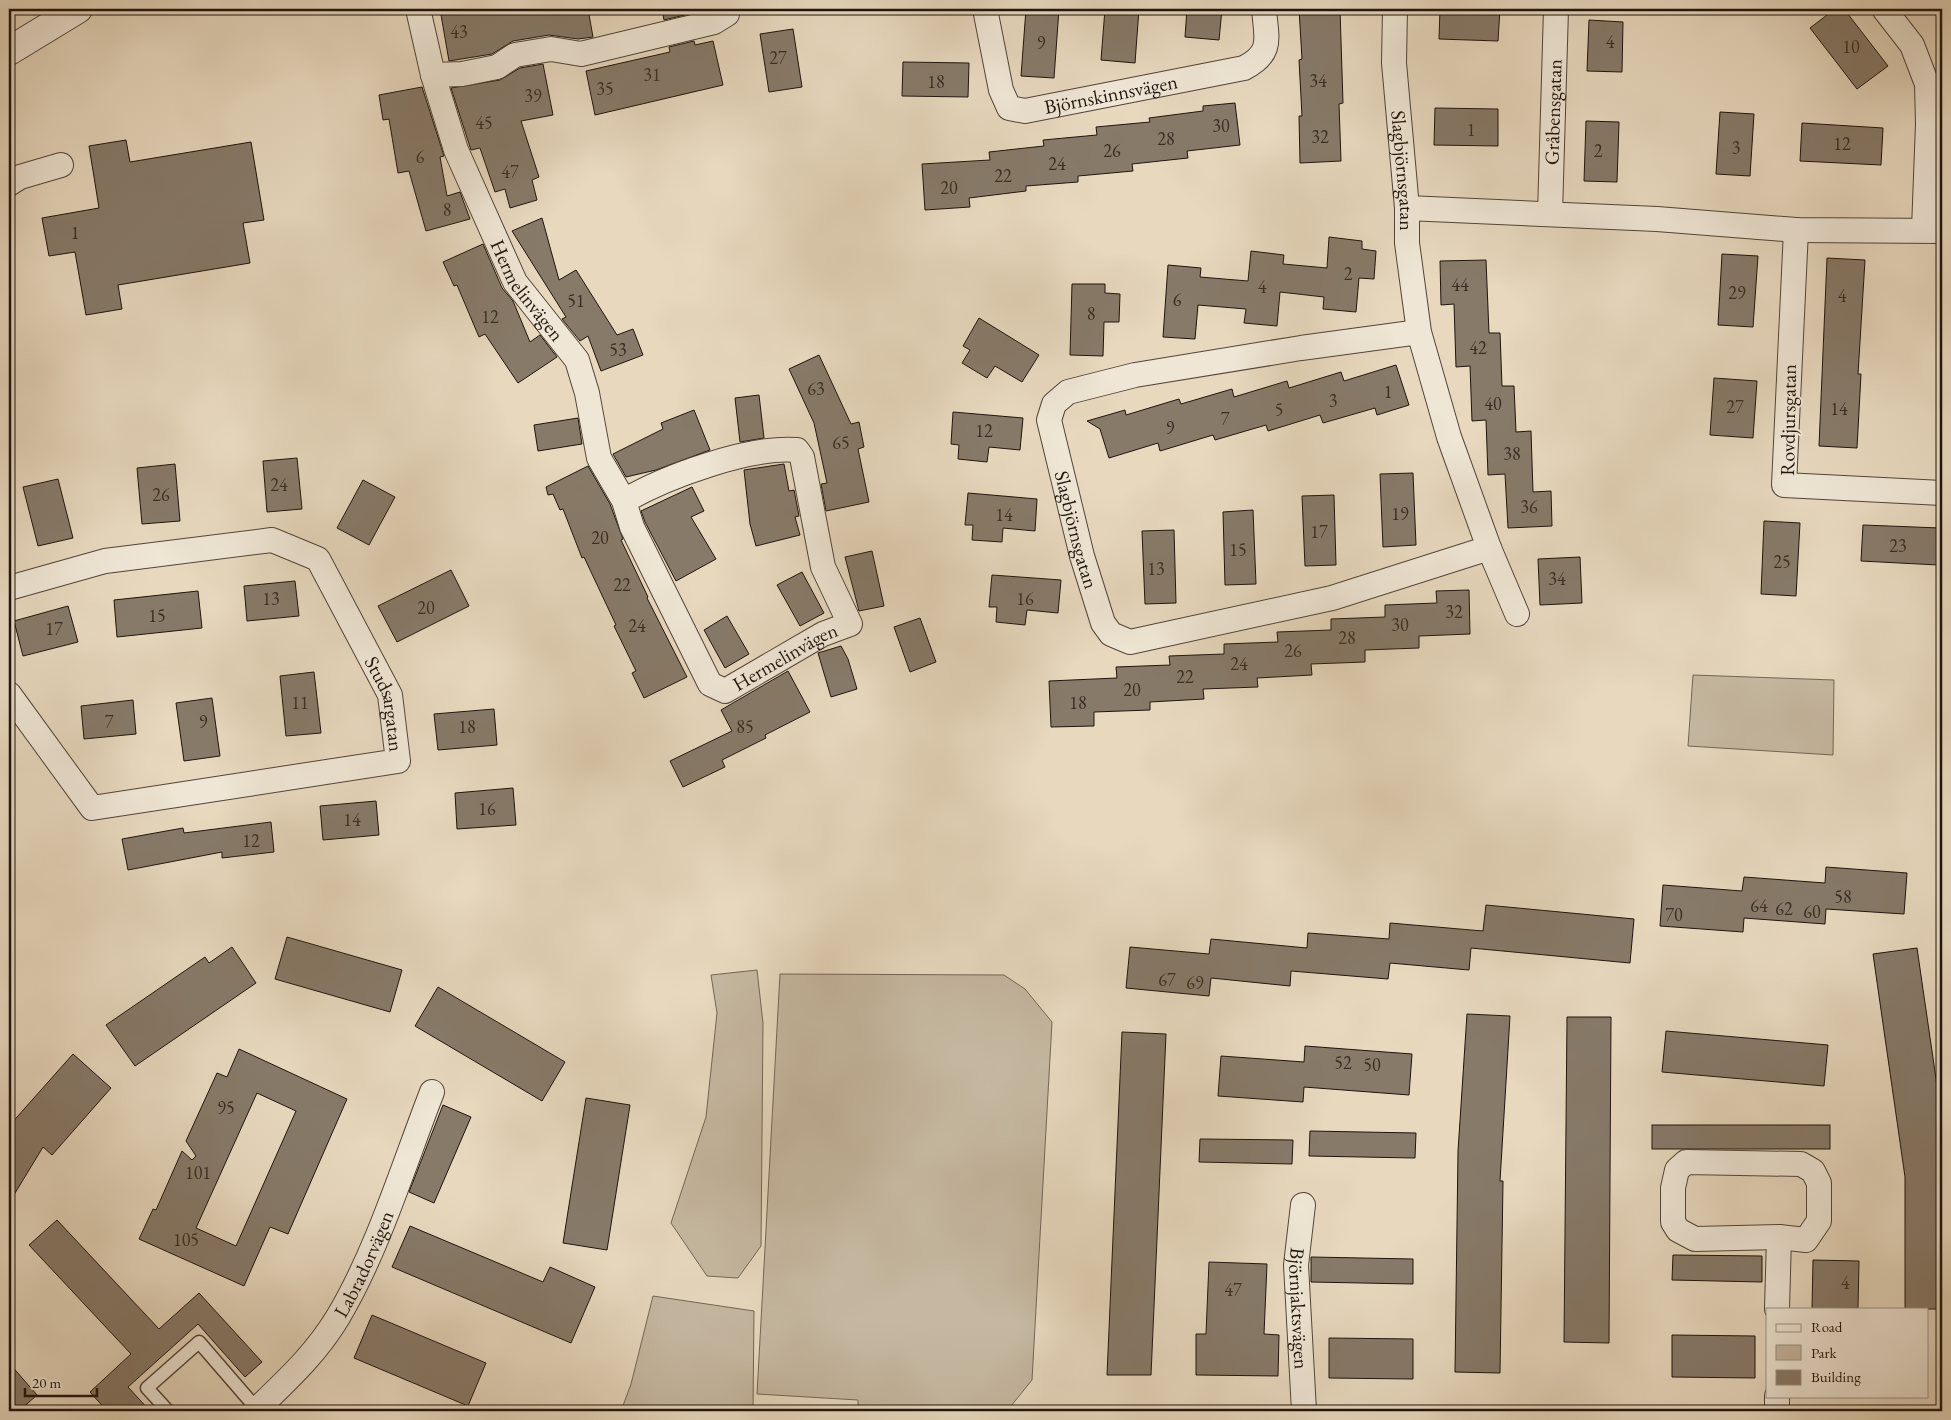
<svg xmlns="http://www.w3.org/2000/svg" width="1951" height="1420" font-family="'EB Garamond',serif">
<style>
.green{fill:#c5b7a0;stroke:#726656}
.building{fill:#877a69;stroke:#1f140c;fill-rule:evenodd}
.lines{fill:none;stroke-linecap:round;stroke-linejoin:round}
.service-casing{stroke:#514538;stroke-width:15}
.minor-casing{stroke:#514538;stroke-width:26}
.tertiary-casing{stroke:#514538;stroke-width:30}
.service{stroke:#efe6d5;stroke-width:12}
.minor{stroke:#efe6d5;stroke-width:24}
.tertiary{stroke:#efe6d5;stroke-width:28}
.labels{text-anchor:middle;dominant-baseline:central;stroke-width:4;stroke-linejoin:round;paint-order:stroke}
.number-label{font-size:18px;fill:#392e23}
.street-label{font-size:20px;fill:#1f140c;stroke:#efe6d5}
</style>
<rect width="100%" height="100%" fill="#e7d8be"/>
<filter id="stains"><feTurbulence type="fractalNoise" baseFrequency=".004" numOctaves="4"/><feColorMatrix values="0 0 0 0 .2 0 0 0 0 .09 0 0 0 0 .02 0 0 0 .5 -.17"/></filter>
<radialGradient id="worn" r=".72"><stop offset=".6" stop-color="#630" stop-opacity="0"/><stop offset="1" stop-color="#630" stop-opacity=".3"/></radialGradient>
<g class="green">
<path d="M1693,675L1834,680L1833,755L1688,746Z"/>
<path d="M757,970L763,1023L761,1246L738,1278L707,1276L671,1223L706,1117L717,1013L711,975Z"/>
<path d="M780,974L1004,975L1025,989L1052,1022L1032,1380L1007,1411H858V1400L757,1394Z"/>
<path d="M653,1296L754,1311L753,1411H621L631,1384Z"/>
</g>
<g class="building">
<path d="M440,9H588L593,37L578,39L549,35L513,41L492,54L449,61Z"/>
<path d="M662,9H689V14L664,20Z"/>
<path d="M1026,9H1059L1054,78L1021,76Z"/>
<path d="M1105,9H1139L1135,63L1101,60Z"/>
<path d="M1187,9H1222L1219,40L1185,37Z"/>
<path d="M1299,9H1340L1343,103L1339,104L1341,161L1300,163L1299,116H1302L1299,60L1302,59Z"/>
<path d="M1440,9H1500L1498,41L1439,39Z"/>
<path d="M1835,9H1844L1888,66L1857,89L1810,28Z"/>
<path d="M1589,20L1623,22L1622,72L1587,71Z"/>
<path d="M793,29L802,87L769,92L760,34Z"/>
<path d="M694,41L695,45L713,41L723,85L595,115L586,71L670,52L669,47Z"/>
<path d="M903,62L969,63L968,97L902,96Z"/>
<path d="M543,64L553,115L521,121L539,177L532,180L537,200L510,208L505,189L495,192L480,148L471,150L451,88L500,80L520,68Z"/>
<path d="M422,87L444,156L440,157L447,196L460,192L470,219L426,231L409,171L398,173L389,119L383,120L379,95Z"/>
<path d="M1235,103L1240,145L1187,151L1188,158L1132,164L1133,171L1078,176V182L1026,186V191L969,198L970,207L925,210L922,164L990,160L989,152L1044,146L1043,140L1097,135L1096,127L1150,122L1149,118L1203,111V106Z"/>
<path d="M1435,108L1498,109V146L1434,145Z"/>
<path d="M1720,112L1754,114L1750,176L1716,174Z"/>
<path d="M1586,121L1619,122L1617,182L1584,181Z"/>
<path d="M1802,123L1883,128L1881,165L1800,161Z"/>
<path d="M126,140L130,162L251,142L264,220L243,223L250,263L118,285L122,309L86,315L75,252L49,256L42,218L99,208L89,146Z"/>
<path d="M542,218L559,280L576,270L617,335L633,329L643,355L601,371L588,336L580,341L562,319L566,317L512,231Z"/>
<path d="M1329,237L1362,241V249L1376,251L1374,279L1359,278L1356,312L1323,309L1324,297L1280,292L1277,326L1244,323L1246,309L1198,305L1195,339L1163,337L1168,265L1201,268L1200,277L1248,281L1251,251L1284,255L1283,264L1327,268Z"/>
<path d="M483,244L502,288L513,301L530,342L540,335L557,357L518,383L485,334L479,337L457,285L454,286L443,262Z"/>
<path d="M1722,254L1758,256L1753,327L1718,325Z"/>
<path d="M1827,258L1865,260L1858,374H1861L1857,448L1819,446Z"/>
<path d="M1486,260L1489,333H1500L1502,386H1514L1516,432L1531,431L1533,492L1551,491L1552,526L1508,528L1505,474L1488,475L1486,420L1472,421L1470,366L1456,367L1454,304L1441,305L1440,261Z"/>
<path d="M1072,284H1105V293L1120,294L1119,322H1104L1103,356L1070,355Z"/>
<path d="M979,318L1039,355L1022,382L995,366L987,378L962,363L970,350L963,346Z"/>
<path d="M819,355L851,424L859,422L864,447L858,449L869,502L826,511L821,484L827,483L814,423L789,369Z"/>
<path d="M1396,365L1409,405L1377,415L1375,408L1323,423L1320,415L1268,431L1266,425L1215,440L1213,435L1160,451L1158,443L1109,458L1100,429L1087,421L1125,410L1126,415L1179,399L1181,404L1232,389L1234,397L1287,381L1289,388L1341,372L1344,381Z"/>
<path d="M1714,378L1757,381L1753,438L1710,435Z"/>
<path d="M759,395L764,438L740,442L735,398Z"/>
<path d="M694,410L710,450L656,470L626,477L613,454L663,429L661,423Z"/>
<path d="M953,412L1023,418L1020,450L989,447L987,462L958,459L959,445L951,444Z"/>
<path d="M578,418L582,444L538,451L534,425Z"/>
<path d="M297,458L302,509L267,512L263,461Z"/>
<path d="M175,464L180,521L142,524L137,468Z"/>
<path d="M784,464L789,491L794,490L799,516L795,517L800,535L756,546L750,524L744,470Z"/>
<path d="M588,466L610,504L623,539L621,540L648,597L647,598L687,677L644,698L632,673L636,671L614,626L616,625L584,557L582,558L563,509L560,510L553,494L548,495L546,487Z"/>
<path d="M1413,473L1416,545L1383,547L1380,474Z"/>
<path d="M58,479L73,538L38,546L23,487Z"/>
<path d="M363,480L395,497L369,545L337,528Z"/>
<path d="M692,487L704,511L691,517L716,559L676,581L645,522L641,511Z"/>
<path d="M968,493L1037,499L1035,531L1003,528L1002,542L972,540L973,525H965Z"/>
<path d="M1334,495L1336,565L1305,566L1302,496Z"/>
<path d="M1253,510L1256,584L1225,585L1223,512Z"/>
<path d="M1764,521L1800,523L1796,596L1761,594Z"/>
<path d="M1863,525L1940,528L1938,565L1861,561Z"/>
<path d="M1174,530L1176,603L1145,604L1142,531Z"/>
<path d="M872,551L884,606L859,611L845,557Z"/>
<path d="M1580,557L1582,603L1540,605L1538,559Z"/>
<path d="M451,570L469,606L397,642L378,606Z"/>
<path d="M802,572L824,613L800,626L777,585Z"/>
<path d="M992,575L1061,580L1058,613L1027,610L1025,625L996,622L997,607H989Z"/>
<path d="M295,581L299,616L247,621L244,586Z"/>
<path d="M1469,590L1470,634L1419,636V648L1365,650V662L1311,664L1312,675L1257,678L1258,687L1203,689L1204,699L1150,702V710L1094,712V726L1051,727L1049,681L1117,678L1116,667L1170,665L1169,656L1224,654V644L1278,642L1277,632L1331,630V619L1385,617V605L1437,603L1436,591Z"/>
<path d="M198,591L202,628L117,637L114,600Z"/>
<path d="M68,606L78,642L23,656L14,621Z"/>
<path d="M727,616L749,654L725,668L704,630Z"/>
<path d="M920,618L936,662L910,672L894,627Z"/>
<path d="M841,646L848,659L857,689L831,697L818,653Z"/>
<path d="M788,671L810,712L765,735L766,738L722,760L725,767L683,787L670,761L732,731L721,710Z"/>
<path d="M314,672L321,733L286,736L280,676Z"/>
<path d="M212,698L220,756L184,761L176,703Z"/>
<path d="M133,700L136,734L84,739L81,706Z"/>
<path d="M494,709L497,745L438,750L434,714Z"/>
<path d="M513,788L516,825L457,829L455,793Z"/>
<path d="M376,801L379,835L323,840L320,806Z"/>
<path d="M271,822L274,852L222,858V852L128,870L122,839L183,828L184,833Z"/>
<path d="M1826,867L1907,873L1904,914L1826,909L1825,924L1744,918L1743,932L1660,926L1663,885L1742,891L1744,877L1825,883Z"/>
<path d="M1486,905L1634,919L1630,963L1471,948L1469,970L1390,963L1388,979L1291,971L1290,986L1211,978L1209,996L1126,988L1130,947L1209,954L1211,939L1307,948L1308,933L1389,939L1390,923L1483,931Z"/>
<path d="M287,937L402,970L390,1012L275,979Z"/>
<path d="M232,947L256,983L135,1066L106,1025L205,957L209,963Z"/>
<path d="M1917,948L1942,1120V1309H1905V1177L1873,954Z"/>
<path d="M438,987L565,1062L542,1101L415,1026Z"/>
<path d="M1467,1014L1510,1016L1500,1181H1503L1500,1373L1455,1372L1458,1151Z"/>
<path d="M1567,1017H1611L1609,1343L1564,1342Z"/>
<path d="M1666,1031L1828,1045L1824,1086L1662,1072Z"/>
<path d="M1122,1032L1166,1034L1151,1375H1107Z"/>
<path d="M1305,1046L1412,1054L1409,1095L1304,1087L1303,1102L1218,1096L1221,1056L1304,1062Z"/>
<path d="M239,1049L347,1099L288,1234L270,1227L244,1286L139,1239L153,1209L156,1210L182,1151L192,1160L196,1156L186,1141L217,1073L227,1077ZM257,1093L296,1111L236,1246L196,1228Z"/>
<path d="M73,1054L111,1088L52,1155L43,1147L9,1203V1126Z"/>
<path d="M586,1098L630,1105L607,1250L563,1243Z"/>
<path d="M443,1105L471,1117L434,1203L409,1192Z"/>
<rect x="1652" y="1125" width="178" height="24"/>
<path d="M1310,1131L1416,1133L1415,1158L1309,1156Z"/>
<path d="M1200,1139L1293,1140L1292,1164L1199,1162Z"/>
<path d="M57,1220L159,1329L199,1293L262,1362L245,1377L198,1324L128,1387L150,1411H107L90,1392L131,1354L29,1245Z"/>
<path d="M410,1226L543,1282L550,1267L595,1287L571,1343L392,1267Z"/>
<path d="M1673,1255L1762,1256V1282L1672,1280Z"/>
<path d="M1311,1257L1413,1259V1284L1311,1282Z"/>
<path d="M1813,1260L1859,1261L1858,1308L1812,1309Z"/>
<path d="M1209,1262L1267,1264L1264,1334L1279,1335L1278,1376L1196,1375V1334H1206Z"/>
<path d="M372,1315L486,1363L468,1406L354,1358Z"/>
<path d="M1672,1335L1755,1336V1378L1672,1377Z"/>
<path d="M1329,1338L1413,1339V1379L1329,1378Z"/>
<path d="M9,1363L37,1395L19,1411H9Z"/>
</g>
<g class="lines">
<g class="service-casing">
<path id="service" d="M168,1411L147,1388L199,1342L257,1409"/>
</g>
<g class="minor-casing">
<g id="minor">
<path id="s1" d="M418,9L433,75L456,150L515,282L577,360L587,393L599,458L624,501L632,527L710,684L725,691L823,634L850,624L823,567L802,457L797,450C749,446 665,477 624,501"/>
<path id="s2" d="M985,9L1001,90L1009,108L1025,111L1244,68C1274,53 1266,37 1264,9"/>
<path id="s3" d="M1395,9L1394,63L1407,208V243L1419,332L1301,348L1135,375L1068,392L1054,404L1049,420L1082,556L1103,623L1111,634L1130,642L1332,598L1489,548L1449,437L1419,332"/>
<path d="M1884,9L1912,45L1927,84L1928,124L1924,229"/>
<path d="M433,75L462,74L497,67L515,55L551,49L581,54L714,22L727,14V9"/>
<path d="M9,184L20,177L61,165"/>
<path d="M1407,208L1657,219L1796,230L1942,231"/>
<path id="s4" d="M1550,214L1556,9"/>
<path d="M1796,230L1784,485L1942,493"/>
<path d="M1489,548L1517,614"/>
<path id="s5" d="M9,588L105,561L272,540L318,559L390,695L398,761L92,808L9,694"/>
<path d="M1686,1162L1801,1164L1813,1171L1819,1183V1221L1806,1240L1779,1237L1695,1239L1678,1230L1673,1222V1188L1677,1170Z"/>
<path id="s6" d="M1303,1205L1296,1265L1304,1411"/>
<path d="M1777,1309L1779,1237"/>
<path id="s7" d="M255,1411C285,1382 316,1354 338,1317C377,1252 404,1164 432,1092"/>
<path d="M1777,1411V1396"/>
</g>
</g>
<g class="tertiary-casing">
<path id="tertiary" d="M9,51L78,9"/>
</g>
<use href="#service" class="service"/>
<use href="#minor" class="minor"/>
<use href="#tertiary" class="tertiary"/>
</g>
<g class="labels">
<g class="number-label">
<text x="459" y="31">43</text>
<text x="1610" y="41">4</text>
<text x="1041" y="42">9</text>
<text x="1851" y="46">10</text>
<text x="778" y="57">27</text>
<text x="652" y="74">31</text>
<text x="1318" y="80">34</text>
<text x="936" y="81">18</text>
<text x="605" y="88">35</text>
<text x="533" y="95">39</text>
<text x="484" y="122">45</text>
<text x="1221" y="125">30</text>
<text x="1471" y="129">1</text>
<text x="1320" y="136">32</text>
<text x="1166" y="138">28</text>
<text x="1842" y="143">12</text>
<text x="1736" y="147">3</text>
<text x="1112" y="150">26</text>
<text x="1598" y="150">2</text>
<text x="420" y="156">6</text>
<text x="1057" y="163">24</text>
<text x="510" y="171">47</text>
<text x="1003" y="175">22</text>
<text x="949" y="187">20</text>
<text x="447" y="209">8</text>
<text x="75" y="232">1</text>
<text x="1348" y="273">2</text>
<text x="1460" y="284">44</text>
<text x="1262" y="286">4</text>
<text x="1737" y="292">29</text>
<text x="1842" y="295">4</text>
<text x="1177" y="299">6</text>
<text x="576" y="300">51</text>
<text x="1091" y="313">8</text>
<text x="490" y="316">12</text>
<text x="1478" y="347">42</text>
<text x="618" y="349">53</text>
<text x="816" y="388">63</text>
<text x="1388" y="391">1</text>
<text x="1333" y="400">3</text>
<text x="1493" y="403">40</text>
<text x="1735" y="406">27</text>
<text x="1839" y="408">14</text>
<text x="1279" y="409">5</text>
<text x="1225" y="418">7</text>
<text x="1170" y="427">9</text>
<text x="984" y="430">12</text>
<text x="841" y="442">65</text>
<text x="1512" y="453">38</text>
<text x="279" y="484">24</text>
<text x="161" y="494">26</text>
<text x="1529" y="506">36</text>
<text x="1400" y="513">19</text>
<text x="1004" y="514">14</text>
<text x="1319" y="531">17</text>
<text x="600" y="537">20</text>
<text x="1898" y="545">23</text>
<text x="1238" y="549">15</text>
<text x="1782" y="561">25</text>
<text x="1156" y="568">13</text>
<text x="1557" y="578">34</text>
<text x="622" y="584">22</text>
<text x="271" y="598">13</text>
<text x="1025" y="598">16</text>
<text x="426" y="607">20</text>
<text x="1454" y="611">32</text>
<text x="157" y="615">15</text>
<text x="1400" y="624">30</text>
<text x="637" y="625">24</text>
<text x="54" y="628">17</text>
<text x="1347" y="637">28</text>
<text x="1293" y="650">26</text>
<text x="1239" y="663">24</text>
<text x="1185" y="676">22</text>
<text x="1132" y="689">20</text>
<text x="300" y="702">11</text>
<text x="1078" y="702">18</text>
<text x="109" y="721">7</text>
<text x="203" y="721">9</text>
<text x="467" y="726">18</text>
<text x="745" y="726">85</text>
<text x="487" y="808">16</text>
<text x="352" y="819">14</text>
<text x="251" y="840">12</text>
<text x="1843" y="896">58</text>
<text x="1759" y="905">64</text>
<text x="1784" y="908">62</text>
<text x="1812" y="911">60</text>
<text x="1674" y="914">70</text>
<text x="1167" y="979">67</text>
<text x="1195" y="982">69</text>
<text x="1343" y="1062">52</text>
<text x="1372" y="1064">50</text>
<text x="226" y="1107">95</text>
<text x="198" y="1172">101</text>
<text x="186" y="1239">105</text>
<text x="1845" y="1282">4</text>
<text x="1233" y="1289">47</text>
</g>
<g class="street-label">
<text stroke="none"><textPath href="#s2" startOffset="206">Björnskinnsvägen</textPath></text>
<text stroke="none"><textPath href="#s4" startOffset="102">Gråbensgatan</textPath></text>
<text stroke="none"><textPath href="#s3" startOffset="162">Slagbjörnsgatan</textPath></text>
<text stroke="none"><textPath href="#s1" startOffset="304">Hermelinvägen</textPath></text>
<text transform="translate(1788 420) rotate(-89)">Rovdjursgatan</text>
<text stroke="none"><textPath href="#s3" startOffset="829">Slagbjörnsgatan</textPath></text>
<text stroke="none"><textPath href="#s1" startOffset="829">Hermelinvägen</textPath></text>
<text stroke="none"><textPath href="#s5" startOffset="479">Studsargatan</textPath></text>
<text stroke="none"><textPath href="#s7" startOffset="185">Labradorvägen</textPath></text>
<text stroke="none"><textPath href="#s6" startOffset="104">Björnjaktsvägen</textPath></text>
</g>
</g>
<rect width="1951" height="1420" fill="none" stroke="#e7d8be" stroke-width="30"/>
<rect x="10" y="10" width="1931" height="1400" fill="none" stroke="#1f140c" stroke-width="2.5"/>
<rect x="15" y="15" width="1921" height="1390" fill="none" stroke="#1f140c"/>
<rect x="1766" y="1308" width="162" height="90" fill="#efe6d5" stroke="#9c9285"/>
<rect x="1776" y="1324" width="25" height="8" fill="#efe6d5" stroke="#9c9285"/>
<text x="1811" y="1332" font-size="15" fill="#1f140c">Road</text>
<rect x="1776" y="1345" width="25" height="15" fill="#c5b7a0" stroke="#9c9285"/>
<text x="1811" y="1358" font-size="15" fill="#1f140c">Park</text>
<rect x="1776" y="1370" width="25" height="15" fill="#877a69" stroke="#9c9285"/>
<text x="1811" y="1382" font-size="15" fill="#1f140c">Building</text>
<path d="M25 1388v8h72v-8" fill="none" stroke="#1f140c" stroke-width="2.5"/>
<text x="32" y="1388" font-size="15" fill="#1f140c" stroke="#efe6d5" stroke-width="4" paint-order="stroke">20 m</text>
<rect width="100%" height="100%" filter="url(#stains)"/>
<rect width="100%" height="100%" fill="url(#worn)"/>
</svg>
